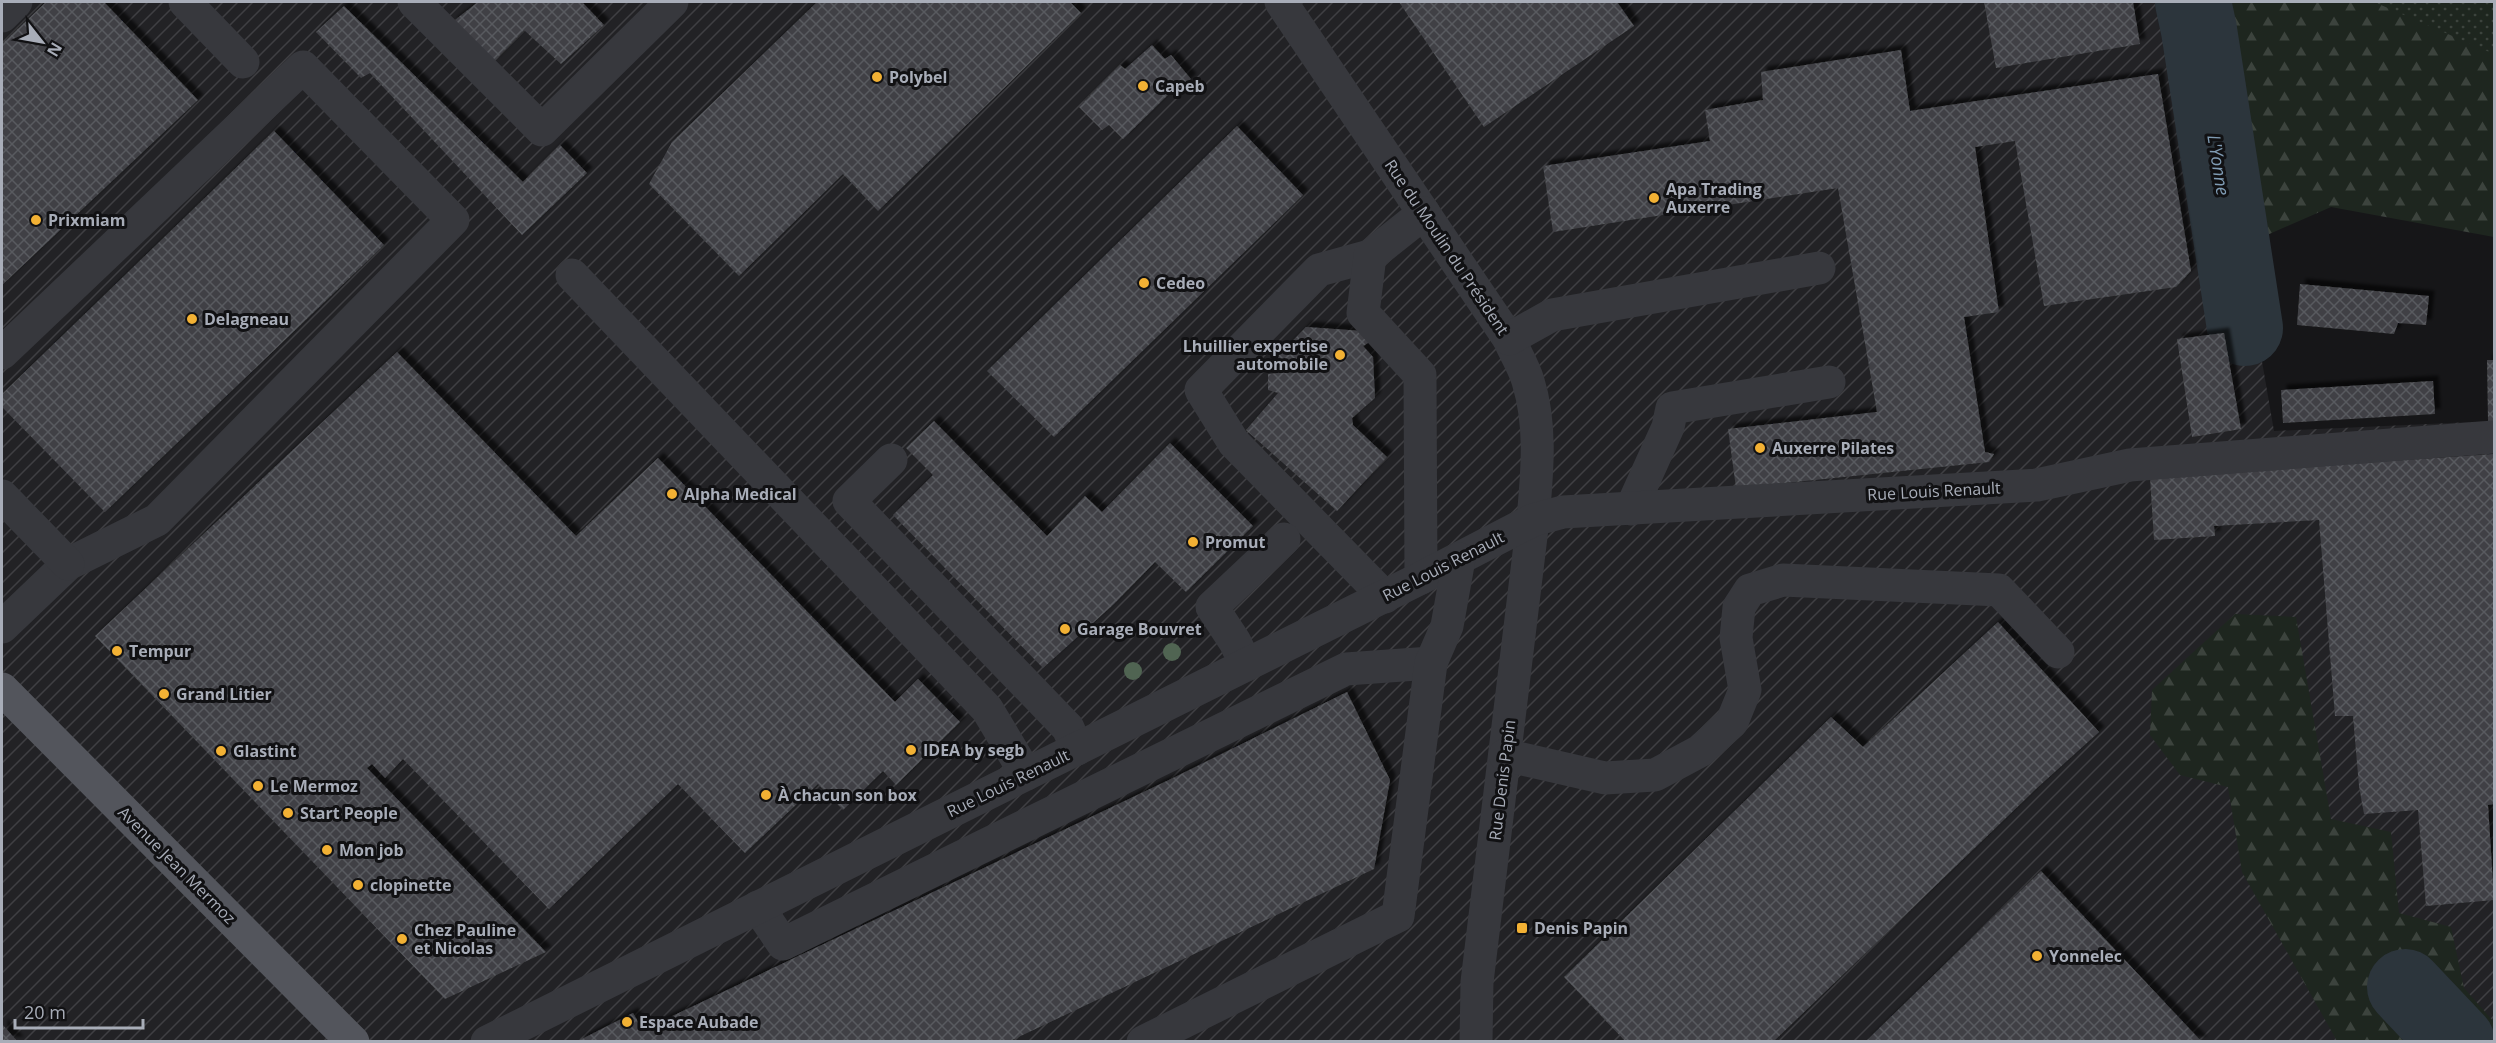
<svg xmlns="http://www.w3.org/2000/svg" width="2496" height="1043" font-family="'Open Sans',sans-serif">
<style>
.industrial{fill:url(#industrial-furrows)}
.forest{fill:url(#forest-firs)}
.park{fill:url(#park-dots)}
.lines{fill:none;stroke-linecap:round;stroke-linejoin:round}
.river{stroke:#2c353c;stroke-width:76}
.building{fill:url(#building-cross-hatch);filter:url(#shadow)}
.minor{stroke:#37383d;stroke-width:33}
.major{stroke:#53555c;stroke-width:33}
.tree{fill:#506452}
.poi-dot{fill:#f2b134;stroke:#111113;stroke-width:2}
.labels{text-anchor:middle;dominant-baseline:central;stroke-width:6;stroke-linejoin:round;paint-order:stroke}
.poi-label{font-size:16px;font-weight:bold;fill:#a8adb8;stroke:#111113;text-anchor:start}
.street-label{font-size:16px;fill:#a8adb8;stroke:#111113}
.water-label{font-size:18px;font-style:italic;fill:#7f9bb3;stroke:#111113}
</style>
<defs>
<pattern id="industrial-furrows" width="10" height="10" patternUnits="userSpaceOnUse" patternTransform="scale(1.5)"><rect width="10" height="10" fill="#222225"/><path d="M-1 1l2-2M0 10L10 0M9 11l2-2" fill="none" stroke="#3f3f43"/></pattern>
<pattern id="forest-firs" width="22" height="20" patternUnits="userSpaceOnUse" patternTransform="scale(1.5)"><rect width="22" height="20" fill="#1e261f"/><path d="M5 1l3.5 6h-7zM16 11l3.5 6h-7z" fill="#3c433d"/></pattern>
<pattern id="park-dots" width="8" height="8" patternUnits="userSpaceOnUse" patternTransform="scale(1.5)"><rect width="8" height="8" fill="#1e261f"/><path d="M2 2h.1M6 6h.1" fill="none" stroke="#3c433d" stroke-width="1.8" stroke-linecap="round"/></pattern>
<pattern id="building-cross-hatch" width="8" height="8" patternUnits="userSpaceOnUse" patternTransform="scale(1.5)"><rect width="8" height="8" fill="#404145"/><path d="M0 0l8 8M0 8l8-8" fill="none" stroke="#595a5e"/></pattern>
<filter id="shadow"><feDropShadow dx="5.5" dy="-5.5" stdDeviation="1.5" flood-color="#0009"/></filter>
</defs>
<rect width="100%" height="100%" fill="#161618"/>
<path class="industrial" d="M2,2H2200L2274,431L2494,421V1041L2,1042Z"/>
<g class="forest">
<path d="M2155,2H2494V237L2331,207L2258,239L2207,304L2167,53Z"/>
<path d="M2235,614L2296,617L2331,819L2391,832L2399,913L2451,927L2464,988L2494,1022V1041H2337L2242,872L2228,787L2180,775L2150,735L2152,690Z"/>
</g>
<path class="park" d="M2374,2H2494V54Z"/>
<g class="lines">
<g class="river">
<path d="M2193,2L2199,30L2245,328"/>
<path d="M2405,987L2457,1042"/>
</g>
</g>
<g class="building">
<path d="M46,2H104L198,100L2,285V44Z"/>
<path d="M478,2H582L604,25L561,64L524,30L493,62L451,23Z"/>
<path d="M817,2H1070L1081,13L878,211L843,174L739,276L649,184L672,142Z"/>
<path d="M1399,2H1617L1634,26L1484,127Z"/>
<path d="M1984,2H2133L2140,44L1996,68Z"/>
<path d="M344,6L523,182L560,145L587,173L522,235L370,73L361,78L316,32Z"/>
<path d="M1152,45L1165,59L1171,55L1191,79L1177,92L1174,89L1123,139L1109,125L1102,130L1079,107L1120,65L1125,69Z"/>
<path d="M1901,50L1910,111L2158,74L2191,271L2176,287L2044,306L2015,141L1975,147L1999,312L1964,317L1985,452L1994,454L1989,462L1736,488L1728,429L1877,412L1838,188L1553,232L1543,166L1710,141L1705,110L1763,100L1761,72Z"/>
<path d="M1237,126L1303,195L1054,437L987,371Z"/>
<path d="M274,131L384,245L105,512L2,407V394Z"/>
<path d="M2300,284L2429,296L2426,325L2398,323L2394,334L2297,325Z"/>
<path d="M1306,327L1363,331L1371,341L1363,346L1373,357L1375,398L1352,418L1353,425L1387,457L1337,511L1246,430L1278,393L1268,390V374L1278,373V356Z"/>
<path d="M2224,333L2241,429L2192,437L2177,339Z"/>
<path d="M397,352L576,536L658,458L895,702L918,679L960,722L896,785L883,771L843,810L818,784L745,853L678,784L549,909L403,759L385,778L372,764L367,768L546,952L445,999L95,636Z"/>
<path d="M2487,360H2494V421H2488Z"/>
<path d="M2433,381L2435,414L2283,423L2281,390Z"/>
<path d="M934,421L1047,536L1085,496L1102,512L1170,443L1253,526L1186,592L1155,562L1114,604L1043,668L893,515L933,475L906,448Z"/>
<path d="M2494,454V804L2488,805L2494,900L2426,906L2418,810L2364,814L2359,786L2353,716H2335L2319,520L2214,526L2215,536L2154,540L2150,477Z"/>
<path d="M1998,622L2099,732L2037,788L1773,1042H1626L1564,977L1831,717L1863,747Z"/>
<path d="M1347,692L1390,780L1374,869L1008,1042H576L633,1013L643,1030L1173,778Z"/>
<path d="M2041,871L2202,1042H1865Z"/>
<path d="M2,1024L18,1042H2Z"/>
</g>
<g class="lines">
<g class="minor">
<path d="M185,2L243,62"/>
<path d="M414,2L542,130L672,2"/>
<path d="M1281,2L1509,339C1515,353 1524,367 1528,381C1542,426 1537,473 1533,520L1477,982L1476,1042"/>
<path d="M2,16L16,2"/>
<path d="M1370,256L1319,270L1201,390L1234,443L1385,597"/>
<path d="M572,275L987,709L1026,774"/>
<path d="M1509,339L1552,315L1819,268"/>
<path d="M2,353L303,67L453,220L157,520L68,564L2,627"/>
<path d="M891,460L849,501L1068,728L1077,749"/>
<path d="M2,496L68,564"/>
<path d="M1631,509L1668,427L1672,408L1829,382"/>
<path d="M1421,578L1420,375L1363,313L1370,256L1424,213"/>
<path d="M1246,665L1235,642L1212,607L1284,539"/>
<path d="M1505,755L1605,778L1655,775L1700,751L1732,722L1745,690L1736,638L1739,607L1750,590L1783,580L1999,590L2058,652"/>
<path d="M758,907L783,944L1346,669L1431,663"/>
<path d="M487,1042L1421,578L1533,520L1563,512L2037,485L2130,465L2494,437"/>
<path d="M1143,1042L1398,916L1431,663L1447,626L1459,559"/>
</g>
<path class="major" d="M2,689L353,1042"/>
</g>
<g class="tree">
<circle cx="1172" cy="652" r="9"/>
<circle cx="1133" cy="671" r="9"/>
</g>
<g class="poi-dot">
<circle cx="877" cy="77" r="6"/>
<circle cx="1143" cy="86" r="6"/>
<circle cx="1654" cy="198" r="6"/>
<circle cx="36" cy="220" r="6"/>
<circle cx="1144" cy="283" r="6"/>
<circle cx="192" cy="319" r="6"/>
<circle cx="1340" cy="355" r="6"/>
<circle cx="1760" cy="448" r="6"/>
<circle cx="672" cy="494" r="6"/>
<circle cx="1193" cy="542" r="6"/>
<circle cx="1065" cy="629" r="6"/>
<circle cx="117" cy="651" r="6"/>
<circle cx="164" cy="694" r="6"/>
<circle cx="911" cy="750" r="6"/>
<circle cx="221" cy="751" r="6"/>
<circle cx="258" cy="786" r="6"/>
<circle cx="766" cy="795" r="6"/>
<circle cx="288" cy="813" r="6"/>
<circle cx="327" cy="850" r="6"/>
<circle cx="358" cy="885" r="6"/>
<rect x="1516" y="922" width="12" height="12" rx="3"/>
<circle cx="402" cy="939" r="6"/>
<circle cx="2037" cy="956" r="6"/>
<circle cx="627" cy="1022" r="6"/>
</g>
<g class="labels">
<g class="poi-label">
<text x="889" y="77">Polybel</text>
<text x="1155" y="86">Capeb</text>
<text x="1666" y="189">Apa Trading<tspan x="1666" dy="18">Auxerre</tspan></text>
<text x="48" y="220">Prixmiam</text>
<text x="1156" y="283">Cedeo</text>
<text x="204" y="319">Delagneau</text>
<text x="1328" y="346" text-anchor="end">Lhuillier expertise<tspan x="1328" dy="18">automobile</tspan></text>
<text x="1772" y="448">Auxerre Pilates</text>
<text x="684" y="494">Alpha Medical</text>
<text x="1205" y="542">Promut</text>
<text x="1077" y="629">Garage Bouvret</text>
<text x="129" y="651">Tempur</text>
<text x="176" y="694">Grand Litier</text>
<text x="923" y="750">IDEA by segb</text>
<text x="233" y="751">Glastint</text>
<text x="270" y="786">Le Mermoz</text>
<text x="778" y="795">À chacun son box</text>
<text x="300" y="813">Start People</text>
<text x="339" y="850">Mon job</text>
<text x="370" y="885">clopinette</text>
<text x="1534" y="928">Denis Papin</text>
<text x="414" y="930">Chez Pauline<tspan x="414" dy="18">et Nicolas</tspan></text>
<text x="2049" y="956">Yonnelec</text>
<text x="639" y="1022">Espace Aubade</text>
</g>
<g class="street-label">
<text transform="translate(1447 247) rotate(56)">Rue du Moulin du Président</text>
<text transform="translate(1934 491) rotate(-3)">Rue Louis Renault</text>
<text transform="translate(1443 566) rotate(-27)">Rue Louis Renault</text>
<text transform="translate(1502 780) rotate(-83)">Rue Denis Papin</text>
<text transform="translate(1008 783) rotate(-26)">Rue Louis Renault</text>
<text transform="translate(177 865) rotate(45)">Avenue Jean Mermoz</text>
</g>
<g class="water-label">
<text transform="translate(2219 165) rotate(81)">L'Yonne</text>
</g>
</g>
<rect width="2496" height="1043" fill="none" stroke="#a8adb8" stroke-width="6"/>
<g transform="translate(42 42) rotate(121)" stroke="#111113" stroke-width="4.5" paint-order="stroke">
<path d="M0-4.5L10 22L0 15L-10 22Z" fill="#a8adb8"/>
<text y="-9" font-size="16" font-weight="bold" text-anchor="middle" fill="#a8adb8">N</text>
</g>
<path d="M15 1019v9h128v-9" fill="none" stroke="#a8adb8" stroke-width="3"/>
<text x="24" y="1019" font-size="18" fill="#a8adb8" stroke="#111113" stroke-width="4.5" paint-order="stroke">20 m</text>
</svg>
